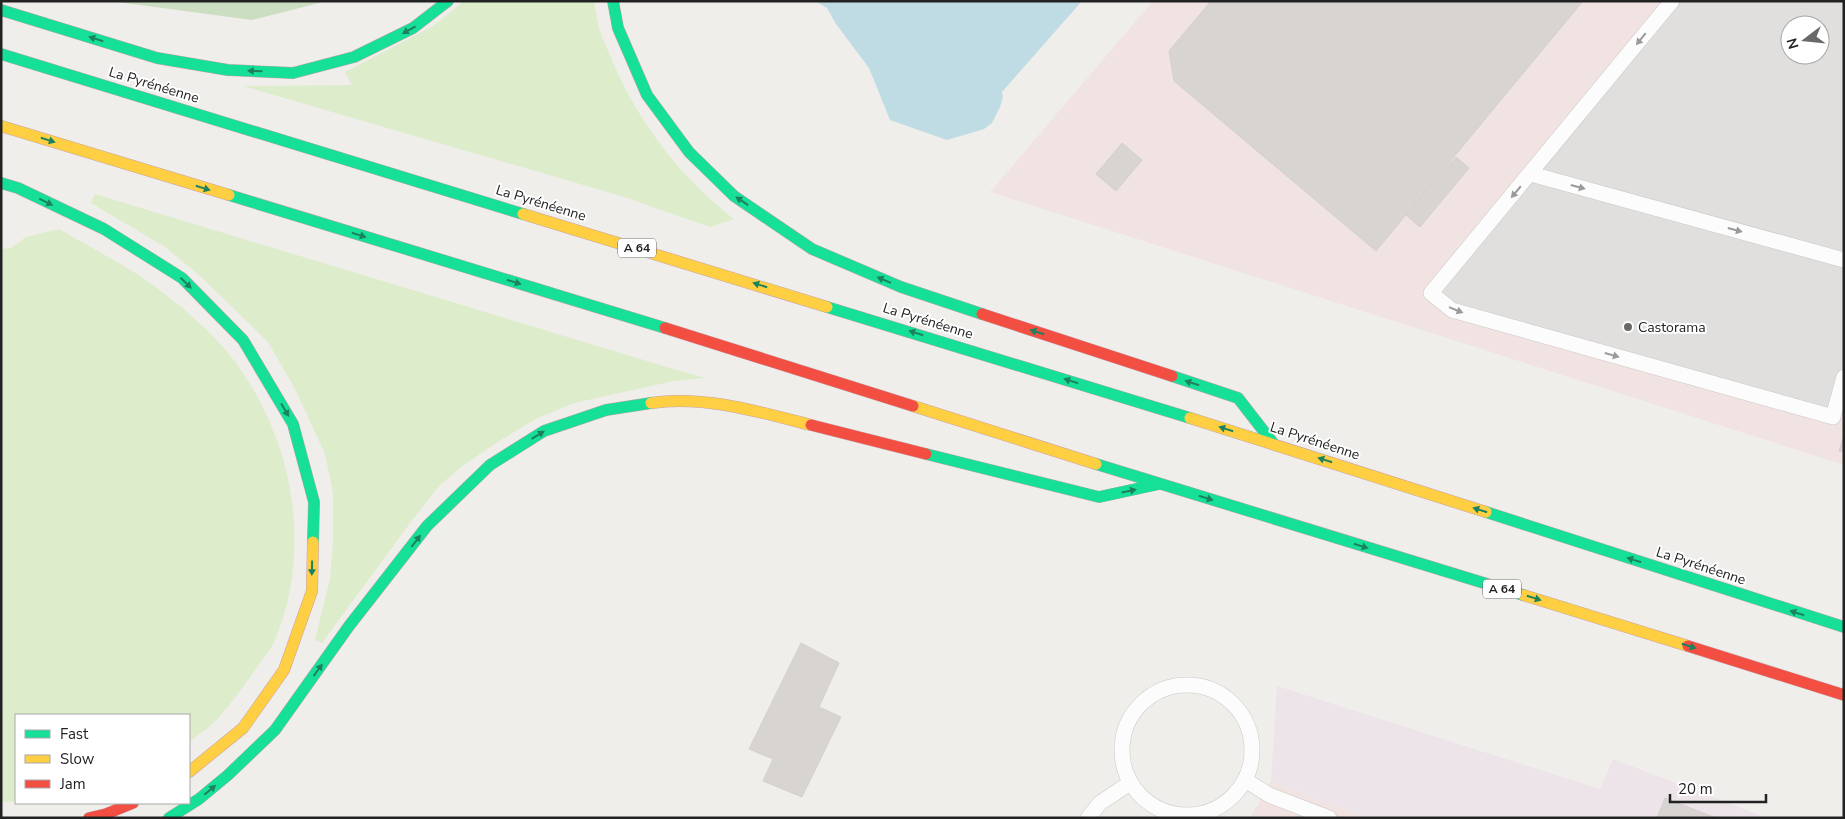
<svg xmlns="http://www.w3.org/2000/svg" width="1845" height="819" font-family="'Nunito Sans',sans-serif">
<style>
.commercial{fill:#f1e3e1;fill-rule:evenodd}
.industrial{fill:#ede4e9}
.grass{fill:#ddeccb}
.forest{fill:#cbdec1}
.parking{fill:#e0dfde;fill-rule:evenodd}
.water{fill:#bfdbe3}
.building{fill:#d7d4d2;stroke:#d3d0cc}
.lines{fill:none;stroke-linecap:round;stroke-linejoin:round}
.lane-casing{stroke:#c9c8c7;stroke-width:16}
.fast-casing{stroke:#c5a2ac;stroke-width:12}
.slow-casing{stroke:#c5a2ac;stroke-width:12}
.jam-casing{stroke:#c5a2ac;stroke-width:12}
.lane{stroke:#fdfcfc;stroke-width:15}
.fast{stroke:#16e098;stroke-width:11}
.slow{stroke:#ffcf43;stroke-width:11}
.jam{stroke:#f24e42;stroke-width:11}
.oneway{fill:#1c815d}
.oneway2{fill:#9a9a9a}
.poi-dot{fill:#6a6968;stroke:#fff;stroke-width:2}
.labels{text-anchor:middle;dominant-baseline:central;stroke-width:4;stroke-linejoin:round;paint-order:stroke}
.shield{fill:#fff;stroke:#646464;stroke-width:1}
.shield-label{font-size:12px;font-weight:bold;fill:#222}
.street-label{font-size:14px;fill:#222;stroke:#fff}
.poi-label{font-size:14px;fill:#222;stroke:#fff;text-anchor:start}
</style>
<rect width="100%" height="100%" fill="#f0eeeb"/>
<g class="commercial">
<path d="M1153,1H1844V465L990,192ZM1790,25H1820V55H1790Z"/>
<path d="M1271,781L1365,818H1250Z"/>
</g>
<path class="industrial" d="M1277,686L1600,789L1613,759L1767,818H1365L1271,781Z"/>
<g class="grass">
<path d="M464,1H594C596,11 597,22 600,31C603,41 608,50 612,60C638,122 680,177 734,219L710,227L621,196L243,86L352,85L345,72L433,26Z"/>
<path d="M95,194L667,367L705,378L674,381L574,403L536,419L499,441L464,465L440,485L410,523L322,643L315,640L330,579L333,543V493L325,454L294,387L268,342L200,276L165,247L91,203Z"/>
<path d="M59,229C89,247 122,263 150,283C173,299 206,327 224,348C291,426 316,546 274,642C270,651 262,659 257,667C243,687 228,709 210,726C203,732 196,736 189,742V715H16V802L1,801V249L11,248L26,237Z"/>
</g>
<path class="forest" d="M110,1H327L252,20Z"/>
<path class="parking" d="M1670,1H1844V378L1833,417L1452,310L1431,293ZM1790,25H1820V55H1790Z"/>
<path class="water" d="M815,1H1082L1002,92L1003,97L1000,107L992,123L984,129L947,140L890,120L869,68L836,24L827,8Z"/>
<g class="building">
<path d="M1211,1H1583L1376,251L1174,81L1169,51Z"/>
<path d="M1122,143L1142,160L1116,191L1096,174Z"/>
<path d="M1456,157L1469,168L1420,227L1406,215Z"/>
<path d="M1844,435V452L1839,451Z"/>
<path d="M801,643L839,663L819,707L841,717L802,797L763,781L773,759L749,749Z"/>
<path d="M1665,798L1716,818H1657Z"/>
</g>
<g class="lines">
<g class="lane-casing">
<g id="lane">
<path d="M1672,1L1431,293L1452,310L1833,417L1844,377"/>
<path d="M1531,174L1844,260"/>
<circle cx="1187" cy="750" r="65"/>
<path d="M1245,780L1269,795L1329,818"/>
<path d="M1088,818L1100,803L1130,783"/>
</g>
</g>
<g class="fast-casing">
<g id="fast">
<path d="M613,1L618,28L647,95L689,152L734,196L812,249L901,287L982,314"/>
<path d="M1,10L157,58L228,70L293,73L354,57L413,28L448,1"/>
<path d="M1,54L523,214"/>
<path d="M1,183L18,188L104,229L182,278L243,340L293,424L314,502L313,542"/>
<path d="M229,195L665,328"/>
<path d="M827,307L1190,418"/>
<path d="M1172,376L1238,398L1273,443"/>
<path d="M926,454L1099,497L1159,484"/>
<path d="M1096,464L1523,595"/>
<path d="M1486,512L1844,627"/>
<path d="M169,818L199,799L228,775L275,730L349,626L427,526L490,465L544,431L606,410L651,403"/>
</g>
</g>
<g class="slow-casing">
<g id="slow">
<path d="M1,126L229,195"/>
<path d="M523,214L827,307"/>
<path d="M651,403C705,395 759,412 811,425"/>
<path d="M913,406L1096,464"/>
<path d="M1190,418L1486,512"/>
<path d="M1523,595L1688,646"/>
<path d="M189,772L243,728L284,670L312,591L313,542"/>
</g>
</g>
<g class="jam-casing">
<g id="jam">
<path d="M982,314L1172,376"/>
<path d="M665,328L913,406"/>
<path d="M811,425L926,454"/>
<path d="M1688,646L1844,695"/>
<path d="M89,818L106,814L133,803"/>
</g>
</g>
<use href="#lane" class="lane"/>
<use href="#fast" class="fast"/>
<use href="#slow" class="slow"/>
<use href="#jam" class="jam"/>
</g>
<defs><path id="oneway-solid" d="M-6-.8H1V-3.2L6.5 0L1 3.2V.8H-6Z" transform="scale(1.25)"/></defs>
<g class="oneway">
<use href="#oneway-solid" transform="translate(409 30) rotate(151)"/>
<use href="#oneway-solid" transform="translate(96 39) rotate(-163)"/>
<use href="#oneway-solid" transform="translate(255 71) rotate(-178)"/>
<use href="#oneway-solid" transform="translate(48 140) rotate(17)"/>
<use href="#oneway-solid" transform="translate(203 188) rotate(17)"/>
<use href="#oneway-solid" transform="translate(742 201) rotate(-146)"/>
<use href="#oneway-solid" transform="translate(46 202) rotate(26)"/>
<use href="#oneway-solid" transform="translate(359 235) rotate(17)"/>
<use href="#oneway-solid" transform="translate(884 280) rotate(-157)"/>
<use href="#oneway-solid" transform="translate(514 282) rotate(17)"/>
<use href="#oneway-solid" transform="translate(186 283) rotate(44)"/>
<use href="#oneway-solid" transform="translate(760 285) rotate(-163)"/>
<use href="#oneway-solid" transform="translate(1037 332) rotate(-162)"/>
<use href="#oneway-solid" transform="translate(916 333) rotate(-163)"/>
<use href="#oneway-solid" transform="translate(1071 381) rotate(-163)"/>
<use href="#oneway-solid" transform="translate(1192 383) rotate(-162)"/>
<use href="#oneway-solid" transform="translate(285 410) rotate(59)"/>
<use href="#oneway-solid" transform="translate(1226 429) rotate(-163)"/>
<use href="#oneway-solid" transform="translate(538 435) rotate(-31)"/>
<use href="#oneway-solid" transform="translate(1325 460) rotate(-162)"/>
<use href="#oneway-solid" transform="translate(1129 491) rotate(-12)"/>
<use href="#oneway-solid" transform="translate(1206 498) rotate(17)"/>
<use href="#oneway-solid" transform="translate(1480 510) rotate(-162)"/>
<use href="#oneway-solid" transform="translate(416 541) rotate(-52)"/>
<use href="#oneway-solid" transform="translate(1361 546) rotate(17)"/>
<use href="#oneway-solid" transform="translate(1634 560) rotate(-162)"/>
<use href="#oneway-solid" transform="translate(312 568) rotate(91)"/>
<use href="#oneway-solid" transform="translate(1534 598) rotate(17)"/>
<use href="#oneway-solid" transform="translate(1797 613) rotate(-162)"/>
<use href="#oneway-solid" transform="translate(1689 646) rotate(17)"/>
<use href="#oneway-solid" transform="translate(318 670) rotate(-54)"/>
<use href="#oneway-solid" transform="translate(210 790) rotate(-40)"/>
</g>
<g class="oneway2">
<use href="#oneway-solid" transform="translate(1641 39) rotate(129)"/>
<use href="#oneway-solid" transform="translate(1578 187) rotate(15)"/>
<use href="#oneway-solid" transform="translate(1516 192) rotate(130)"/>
<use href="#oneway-solid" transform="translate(1735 230) rotate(15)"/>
<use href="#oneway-solid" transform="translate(1456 310) rotate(22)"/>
<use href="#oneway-solid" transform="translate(1612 355) rotate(16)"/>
</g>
<circle class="poi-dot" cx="1628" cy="327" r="5"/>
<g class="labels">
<g class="shield">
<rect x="618" y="238.5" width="38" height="19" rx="4"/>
<rect x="1483" y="579.5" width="38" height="19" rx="4"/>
</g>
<g class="shield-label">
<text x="637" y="248">A 64</text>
<text x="1502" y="589">A 64</text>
</g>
<g class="street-label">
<text transform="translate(154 85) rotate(17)">La Pyrénéenne</text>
<text transform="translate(541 203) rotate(17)">La Pyrénéenne</text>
<text transform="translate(928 321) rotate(17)">La Pyrénéenne</text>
<text transform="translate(1315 441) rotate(18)">La Pyrénéenne</text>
<text transform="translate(1701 566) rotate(18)">La Pyrénéenne</text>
</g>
<g class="poi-label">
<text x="1638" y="327">Castorama</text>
</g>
</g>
<rect width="1845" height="819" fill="none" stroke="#222222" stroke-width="5"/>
<rect x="15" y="714" width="175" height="90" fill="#ffffff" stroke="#a7a7a7"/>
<rect x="25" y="730" width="25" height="8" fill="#16e098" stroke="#a7a7a7"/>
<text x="60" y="739" font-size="15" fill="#222222">Fast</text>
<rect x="25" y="755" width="25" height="8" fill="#ffcf43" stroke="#a7a7a7"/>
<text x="60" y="764" font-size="15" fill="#222222">Slow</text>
<rect x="25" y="780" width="25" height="8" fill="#f24e42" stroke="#a7a7a7"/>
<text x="60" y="789" font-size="15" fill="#222222">Jam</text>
<g transform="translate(1805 40) rotate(254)"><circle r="24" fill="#ffffff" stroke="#a7a7a7"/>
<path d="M0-4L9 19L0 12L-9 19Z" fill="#6a6968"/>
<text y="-8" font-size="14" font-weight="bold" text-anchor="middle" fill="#222222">N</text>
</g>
<path d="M1670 794v8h96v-8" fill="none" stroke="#222222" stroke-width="2.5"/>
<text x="1678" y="794" font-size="15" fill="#222222" stroke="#ffffff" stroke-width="4" paint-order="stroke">20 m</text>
</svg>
